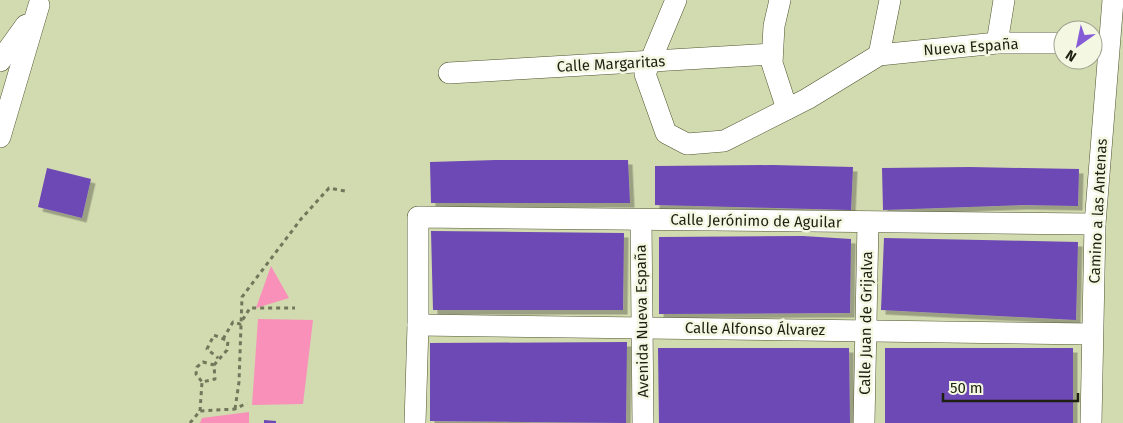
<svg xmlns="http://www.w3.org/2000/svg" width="1123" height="423" font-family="'Fira Sans',sans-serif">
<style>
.green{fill:#f990b9}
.building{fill:#6d48b5;filter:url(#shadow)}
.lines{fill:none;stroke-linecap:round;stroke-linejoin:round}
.minor-casing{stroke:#4f552f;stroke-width:22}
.path{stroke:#72775b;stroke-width:3;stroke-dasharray:4 4;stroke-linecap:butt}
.minor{stroke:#fff;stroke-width:21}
.labels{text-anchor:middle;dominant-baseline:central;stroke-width:5;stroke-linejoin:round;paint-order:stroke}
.street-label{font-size:15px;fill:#1d2010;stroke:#f4f8e3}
</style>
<defs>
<filter id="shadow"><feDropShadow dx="4.5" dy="4.5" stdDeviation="0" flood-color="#0004"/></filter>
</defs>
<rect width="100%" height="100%" fill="#d2dab0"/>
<g class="green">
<path d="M271,266L289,298L256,308Z"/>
<path d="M258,319L313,320L303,404L252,405Z"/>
<path d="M249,412V423H200L202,418Z"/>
</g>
<g class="building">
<path d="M496,160H628L630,203H431L430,162Z"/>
<path d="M773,165L853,167L851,210L655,205V166Z"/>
<path d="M970,167L1079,169L1078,206L1024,205L883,210L882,168Z"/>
<path d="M47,168L91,179L82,218L38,207Z"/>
<path d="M431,231L624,233L623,310H433Z"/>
<path d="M803,236L851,239L850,313L659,314V237Z"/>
<path d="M884,238L1078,242L1076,320L881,310Z"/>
<path d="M627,342L626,423L430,421V343Z"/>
<path d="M658,348H849L850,423H659Z"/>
<rect x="885" y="348" width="188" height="75"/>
<path d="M264,420L276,421V423H264Z"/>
</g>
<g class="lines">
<g class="minor-casing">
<g id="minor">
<path d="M676,0L645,74L666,133L687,144L724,141L807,99L879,55L997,43H1063"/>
<path d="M780,0L774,26L772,63L787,109"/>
<path d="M997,43L1004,0"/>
<path d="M879,55L890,0"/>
<path d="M0,61L26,25"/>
<path d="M449,73L772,54"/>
<path d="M0,137L39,5"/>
<path d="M641,220L643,423"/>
<path d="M418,325L1092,334"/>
<path d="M415,423L418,325V217L1095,224"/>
<path d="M864,423L868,222"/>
<path d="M1091,423L1095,224L1113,0"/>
</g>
</g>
<g class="path">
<path d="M223,339L233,322L240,324L250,308H295"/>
<path d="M214,365L227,350L228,341L214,335L207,349L218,358"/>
<path d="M235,409L239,382L242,297L301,219L329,188L345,191"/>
<path d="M200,411L202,382L215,379L214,365L203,362L197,367L196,374L202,382"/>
<path d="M190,423L200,411L235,409L247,403"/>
</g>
<use href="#minor" class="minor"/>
</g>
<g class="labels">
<g class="street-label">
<text transform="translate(971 47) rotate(-4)">Nueva España</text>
<text transform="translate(611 64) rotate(-3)">Calle Margaritas</text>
<text transform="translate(1098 211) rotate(-87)">Camino a las Antenas</text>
<text transform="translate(756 221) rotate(1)">Calle Jerónimo de Aguilar</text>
<text transform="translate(642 321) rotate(-91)">Avenida Nueva España</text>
<text transform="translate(866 323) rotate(-89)">Calle Juan de Grijalva</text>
<text transform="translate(755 329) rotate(1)">Calle Alfonso Álvarez</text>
</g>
</g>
<g transform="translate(1078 45) rotate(213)"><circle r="24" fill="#f4f8e3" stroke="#9ea28f"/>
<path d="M0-4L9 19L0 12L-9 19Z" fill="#855cd6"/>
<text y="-8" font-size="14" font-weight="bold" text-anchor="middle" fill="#1d2010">N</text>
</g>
<path d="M943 393v8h135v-8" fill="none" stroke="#1d2010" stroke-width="2.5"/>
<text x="950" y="393" font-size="15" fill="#1d2010" stroke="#f4f8e3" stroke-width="4" paint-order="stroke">50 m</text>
</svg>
